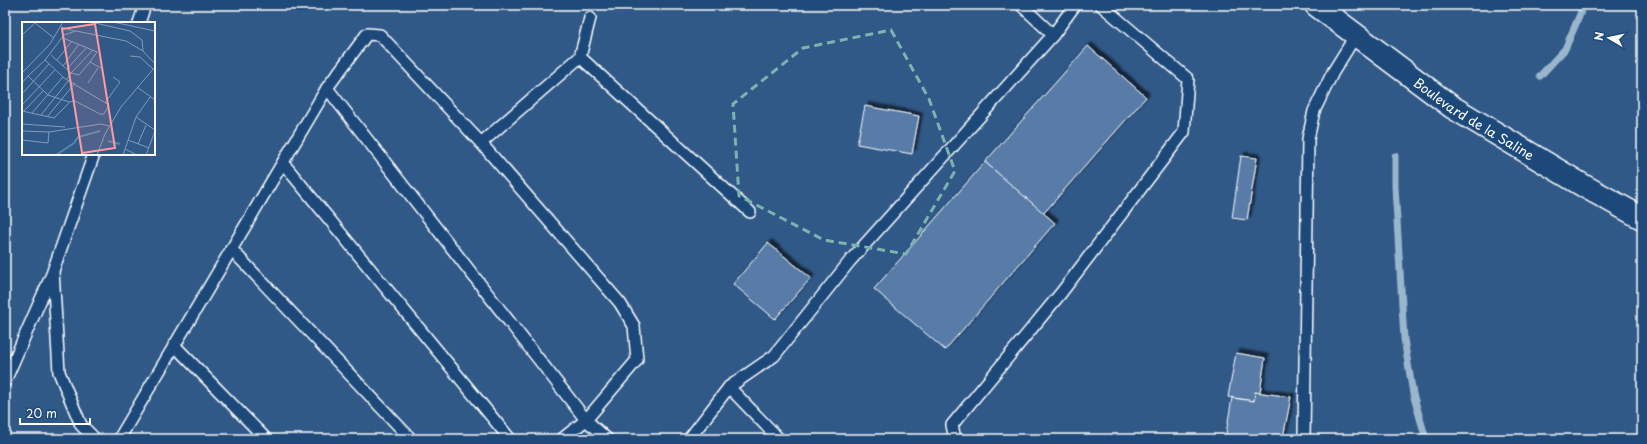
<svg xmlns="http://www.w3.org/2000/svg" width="1647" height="444" font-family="'Playpen Sans',sans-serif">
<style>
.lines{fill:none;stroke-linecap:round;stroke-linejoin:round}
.stream{stroke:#9ab6cc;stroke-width:7}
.building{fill:#587ba7;stroke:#fff;filter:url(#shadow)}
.service-casing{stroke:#fff;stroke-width:14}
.secondary-casing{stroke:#fff;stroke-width:25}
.service{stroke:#1f4a7a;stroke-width:11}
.secondary{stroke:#1f4a7a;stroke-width:22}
.marked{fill:none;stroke:#7bb4af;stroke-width:3;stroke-dasharray:8 5;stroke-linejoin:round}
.labels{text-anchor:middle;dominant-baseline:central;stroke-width:3;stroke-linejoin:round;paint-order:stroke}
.street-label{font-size:13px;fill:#fff;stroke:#1f4a7a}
.inset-river{fill:none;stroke:#5786aa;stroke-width:2}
.inset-road{fill:none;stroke:#839bb8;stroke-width:1}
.view{fill:#ff9aa2;fill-opacity:0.15;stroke:#ff9aa2;stroke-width:2}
.inset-edge{fill:none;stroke:#fff;stroke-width:2}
</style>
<defs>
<filter id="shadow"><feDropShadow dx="3.5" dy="-3.5" stdDeviation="1" flood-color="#0009"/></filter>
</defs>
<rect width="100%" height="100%" fill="#305988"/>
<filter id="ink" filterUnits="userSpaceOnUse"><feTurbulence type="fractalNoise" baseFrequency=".025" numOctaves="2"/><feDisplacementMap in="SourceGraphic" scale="8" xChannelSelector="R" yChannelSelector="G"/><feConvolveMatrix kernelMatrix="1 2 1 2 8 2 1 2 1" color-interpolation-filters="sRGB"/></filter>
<g filter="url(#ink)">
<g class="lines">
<g class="stream">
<path d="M1540,76L1565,49L1584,5"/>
<path d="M1395,156V186L1404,339L1413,394L1426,439"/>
</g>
</g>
<g class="building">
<path d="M1088,46L1146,97L1043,214L985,162Z"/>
<path d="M865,106L919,116L912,154L857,144Z"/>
<path d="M1241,156L1257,158L1247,220L1232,218Z"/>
<path d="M985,162L1055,223L945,350L874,289Z"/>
<path d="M768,243L811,278L775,319L733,284Z"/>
<path d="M1236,353L1265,358L1260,393L1255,392L1254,401L1228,397Z"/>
<path d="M1255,392L1291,397L1283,438L1225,439L1232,398L1254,401Z"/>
</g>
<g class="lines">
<g class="service-casing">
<g id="service">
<path d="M1021,5L1053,35"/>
<path d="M139,23L145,5"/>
<path d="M580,57L750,212"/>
<path d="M327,88L586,420L562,439"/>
<path d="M481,143L620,303L634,326L637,360L586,420L607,439"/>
<path d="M94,154L53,271L59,372L81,425L95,439"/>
<path d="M283,163L510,439"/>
<path d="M231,249L411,439"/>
<path d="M174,345L266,439"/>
<path d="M5,381L52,274"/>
<path d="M729,387L779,439"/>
<path d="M119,439L327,88L367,34L380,35L481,143L580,57L590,18"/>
<path d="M689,439L729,387L774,356L850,261L1053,35L1075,5"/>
<path d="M955,439L952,425L1061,293L1184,132L1188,79L1101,5"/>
<path d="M1304,439L1308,139L1314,111L1333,72L1356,35"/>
</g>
</g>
<g class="secondary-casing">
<g id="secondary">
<path id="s1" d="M1316,5L1452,107L1584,186L1642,218"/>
</g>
</g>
<use href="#service" class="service"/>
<use href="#secondary" class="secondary"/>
</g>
</g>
<path class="marked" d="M891,30L929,99L955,171L906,254L824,240L739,196L733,104L803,48Z"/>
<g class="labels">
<g class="street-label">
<text stroke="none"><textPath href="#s1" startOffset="195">Boulevard de la Saline</textPath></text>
</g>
</g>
<g transform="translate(22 22)">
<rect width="133" height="133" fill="#305988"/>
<path class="inset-river" d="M86,119L98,122M34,133L52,121L56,115L78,109"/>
<path class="inset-road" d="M69,0L108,9L120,18L121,29L133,42M91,0L133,9M39,5L52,9M0,13L13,1L32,16M41,16L75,30L68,40L79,46M29,33L49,51L71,28M108,34L118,35L131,47M23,38L42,13L54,9L104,19L121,29M35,38L50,19M41,44L57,22M45,47L65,25M0,51L28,22L41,0M45,57L49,51L57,53L68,40M0,61L6,54L23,38L42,56L87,83L82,92H78L53,79L47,80L26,73L6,54M66,61L76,46M115,65L133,78M0,72L27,42M83,81L98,60L91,55M0,83L33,48M0,89L32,96L47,81M2,89L21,69M10,91L41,55M19,93L47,58M25,95L53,61M114,95L133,108M0,102L43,105M0,109L27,110L79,102L87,104M0,118L26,121L27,110M106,118L127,126M116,122L124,103M103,127L115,133M75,133L83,112L99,85L133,45M101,133L114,95L128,75M124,133L133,109"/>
<path class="view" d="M73,2L93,126L60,131L40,7Z"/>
<rect width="133" height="133" class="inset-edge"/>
</g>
<rect width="1647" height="444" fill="none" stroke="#1f4a7a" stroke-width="20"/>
<rect x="10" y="10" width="1627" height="424" fill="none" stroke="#fff" stroke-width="1.5" filter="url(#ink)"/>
<g transform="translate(1609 38) rotate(279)" stroke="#1f4a7a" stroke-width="3" paint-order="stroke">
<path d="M0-3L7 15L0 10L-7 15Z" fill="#ffffff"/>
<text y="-6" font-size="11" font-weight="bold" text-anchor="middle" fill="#ffffff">N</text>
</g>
<path d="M20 418v6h70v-6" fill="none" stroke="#ffffff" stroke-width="2"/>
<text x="26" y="418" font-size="12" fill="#ffffff" stroke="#1f4a7a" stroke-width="3" paint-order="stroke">20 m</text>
</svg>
